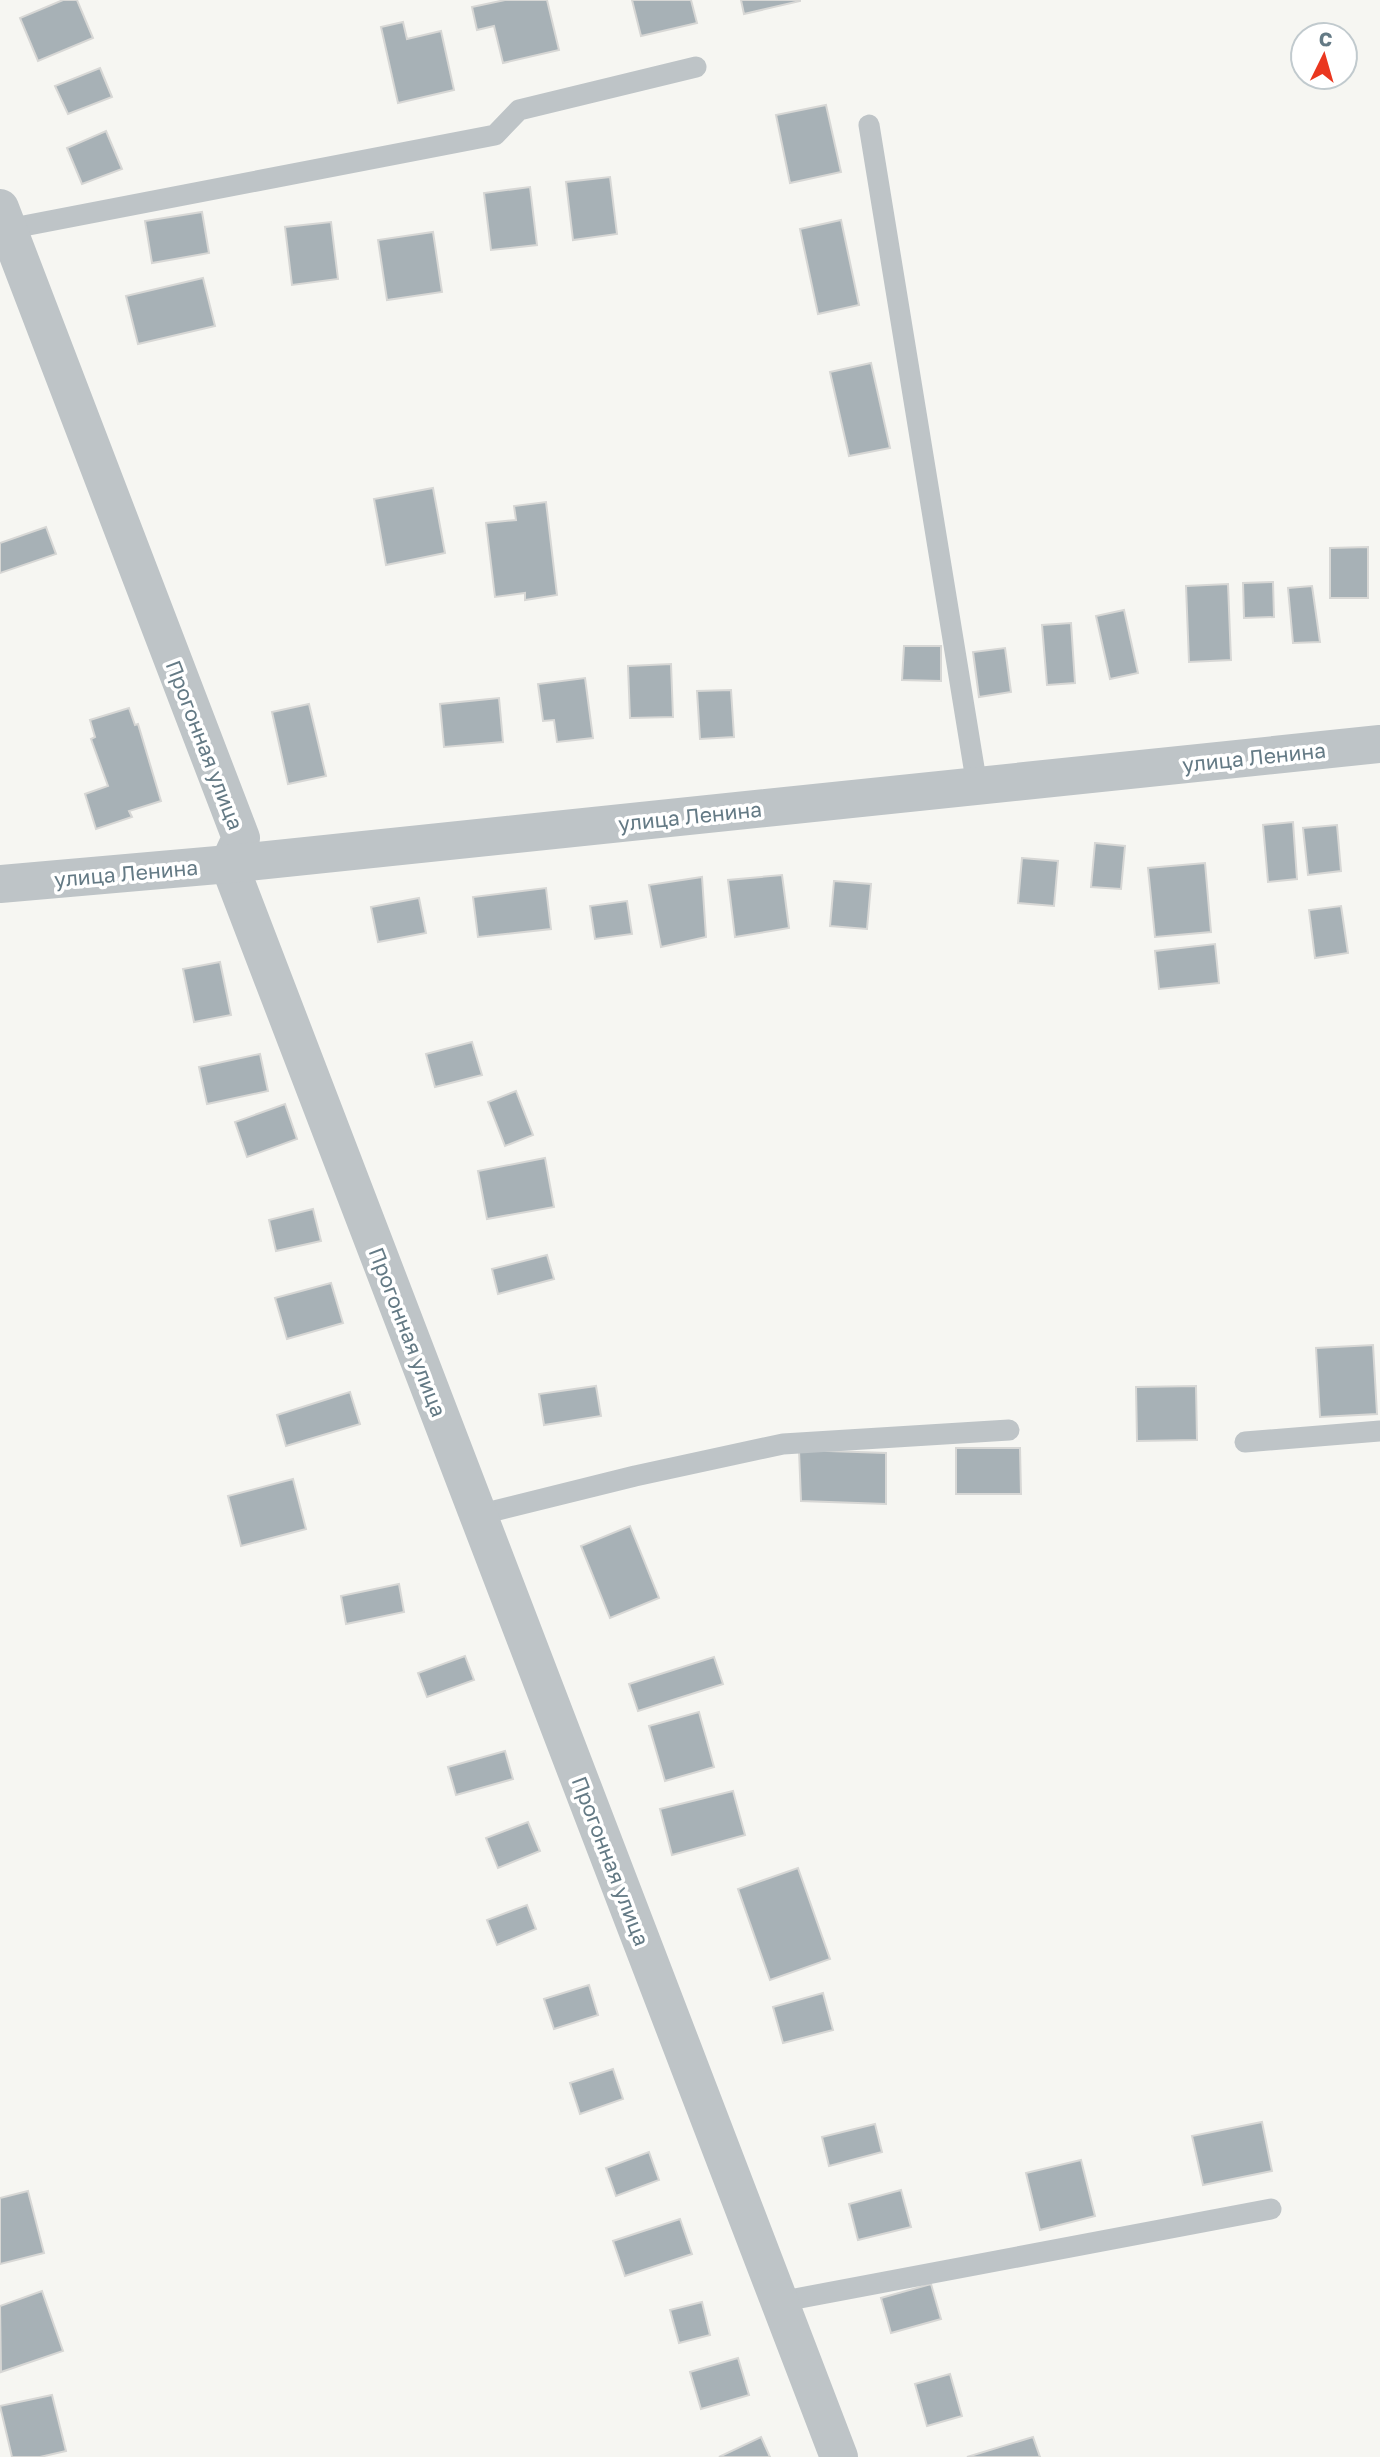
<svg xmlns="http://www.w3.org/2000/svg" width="1380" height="2457" font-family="'Golos Text',sans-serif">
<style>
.building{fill:#a7b1b6;stroke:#d7d7d5;stroke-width:2}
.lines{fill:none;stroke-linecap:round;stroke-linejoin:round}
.service{stroke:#bec4c7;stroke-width:21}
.minor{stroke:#bec4c7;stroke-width:38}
.tertiary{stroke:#bec4c7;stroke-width:38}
.labels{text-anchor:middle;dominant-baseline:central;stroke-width:7;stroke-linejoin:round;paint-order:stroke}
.street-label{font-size:21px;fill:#647a85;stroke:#fff}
</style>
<rect width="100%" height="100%" fill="#f6f6f2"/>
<g class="building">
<path d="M63,0H77L93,38L38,61L20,18Z"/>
<path d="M505,0H547L559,50L503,63L494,26L477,30L472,7Z"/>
<path d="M632,0H691L697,23L641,36Z"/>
<path d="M741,0H800V1L744,14Z"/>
<path d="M403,22L407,39L441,31L454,90L398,103L381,27Z"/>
<path d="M100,68L112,97L68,114L55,86Z"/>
<path d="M826,105L841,172L790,183L776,115Z"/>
<path d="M106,131L122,169L82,184L67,148Z"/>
<path d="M610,177L617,234L573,240L566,182Z"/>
<path d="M530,187L537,245L491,250L484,193Z"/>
<path d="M202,212L209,253L152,263L145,221Z"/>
<path d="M841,220L859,305L818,314L800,229Z"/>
<path d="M331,222L338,279L292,285L285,227Z"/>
<path d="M433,232L442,292L387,300L378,240Z"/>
<path d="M203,278L215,326L138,344L126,296Z"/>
<path d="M871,363L890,448L849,456L830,372Z"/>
<path d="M433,488L445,553L386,565L374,499Z"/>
<path d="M546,502L557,595L525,600V593L495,597L486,523L516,520L514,506Z"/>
<path d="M46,527L56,554L0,573V543Z"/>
<path d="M1368,547V598H1330V548Z"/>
<path d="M1273,582L1274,617L1244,618L1243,583Z"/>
<path d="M1228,584L1231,660L1189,662L1186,586Z"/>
<path d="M1312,586L1320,642L1293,643L1288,588Z"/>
<path d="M1124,610L1138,673L1110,679L1096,616Z"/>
<path d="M1071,623L1075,683L1047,685L1042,625Z"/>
<path d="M904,646H941V681L902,680Z"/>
<path d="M1005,648L1011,692L979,697L973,652Z"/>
<path d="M671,664L673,717L630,718L628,666Z"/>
<path d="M585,678L593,738L557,742L554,720L543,721L538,684Z"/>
<path d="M731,690L734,737L700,739L697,691Z"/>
<path d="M499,698L503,742L444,747L440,704Z"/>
<path d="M309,704L326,776L288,784L272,712Z"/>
<path d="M129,708L135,725L138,724L161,801L129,811L132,817L96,829L85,794L108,786L91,739L95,737L90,720Z"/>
<path d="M1293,822L1297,879L1268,882L1263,825Z"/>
<path d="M1337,825L1341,871L1308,875L1303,828Z"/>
<path d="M1095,843L1125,846L1121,889L1091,887Z"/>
<path d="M1022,858L1058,861L1054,906L1018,903Z"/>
<path d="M1205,863L1211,932L1155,937L1148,868Z"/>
<path d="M782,875L789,928L735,937L728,880Z"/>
<path d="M702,877L706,937L661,947L649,885Z"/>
<path d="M834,881L871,884L867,929L830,926Z"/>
<path d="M546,888L551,929L478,937L473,897Z"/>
<path d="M419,898L426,933L378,942L371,907Z"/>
<path d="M627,901L632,934L595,939L590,906Z"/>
<path d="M1341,906L1348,953L1315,958L1309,910Z"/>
<path d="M1215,944L1219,983L1159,989L1155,951Z"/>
<path d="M220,962L231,1015L194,1022L183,969Z"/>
<path d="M472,1042L482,1075L435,1087L426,1054Z"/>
<path d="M260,1054L268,1091L207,1104L199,1067Z"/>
<path d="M516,1091L533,1135L505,1146L488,1102Z"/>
<path d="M285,1104L297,1139L247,1157L235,1122Z"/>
<path d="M545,1158L554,1207L487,1219L478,1171Z"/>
<path d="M313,1209L321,1241L276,1251L269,1220Z"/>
<path d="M547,1255L554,1279L498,1294L492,1269Z"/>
<path d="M331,1283L343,1323L287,1339L275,1298Z"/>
<path d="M1373,1345L1377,1414L1320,1417L1316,1348Z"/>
<path d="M596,1386L601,1416L544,1425L539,1394Z"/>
<path d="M1196,1386L1197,1440L1137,1441L1136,1387Z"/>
<path d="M350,1392L360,1424L286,1446L277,1415Z"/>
<path d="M956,1448H1020L1021,1494H956Z"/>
<path d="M799,1450L886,1453V1504L801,1501Z"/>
<path d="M293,1479L306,1529L241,1546L228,1496Z"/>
<path d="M630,1526L659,1598L610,1618L581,1546Z"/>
<path d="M399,1584L404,1612L346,1624L341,1596Z"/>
<path d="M465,1656L474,1680L427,1697L418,1673Z"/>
<path d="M714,1657L723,1684L638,1711L629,1684Z"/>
<path d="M699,1712L714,1767L665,1781L649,1726Z"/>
<path d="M505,1751L513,1779L456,1795L448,1767Z"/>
<path d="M733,1791L745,1835L672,1855L660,1809Z"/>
<path d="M528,1822L540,1851L498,1868L486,1838Z"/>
<path d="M798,1868L830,1959L770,1980L738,1889Z"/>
<path d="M527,1905L536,1929L497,1945L487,1920Z"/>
<path d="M589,1985L598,2015L554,2029L544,1999Z"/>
<path d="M823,1993L833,2030L783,2043L773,2007Z"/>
<path d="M613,2069L623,2099L580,2114L570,2083Z"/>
<path d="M1262,2122L1272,2171L1203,2185L1192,2136Z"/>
<path d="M875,2124L882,2152L829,2166L822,2137Z"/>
<path d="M649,2152L659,2180L616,2196L606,2168Z"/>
<path d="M1081,2160L1095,2216L1040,2230L1026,2173Z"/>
<path d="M901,2190L911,2227L858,2240L849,2204Z"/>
<path d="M28,2191L44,2253L0,2264V2198Z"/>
<path d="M680,2219L692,2254L625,2276L613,2241Z"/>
<path d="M931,2284L941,2319L891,2333L881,2298Z"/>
<path d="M42,2291L63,2351L1,2372L0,2306Z"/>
<path d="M702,2302L710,2335L679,2343L670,2310Z"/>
<path d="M738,2358L749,2395L701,2409L690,2372Z"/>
<path d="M950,2374L962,2416L927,2426L915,2384Z"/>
<path d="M52,2395L66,2451L40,2457H12L0,2406Z"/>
<path d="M761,2437L770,2457H719Z"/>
<path d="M1033,2437L1040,2457H967Z"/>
</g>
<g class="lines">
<g class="service">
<path d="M869,125L977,786"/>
<path d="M8,229L495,135L519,110L696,67"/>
<path d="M1245,1442L1380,1431"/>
<path d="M478,1515L635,1476L783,1444L1009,1430"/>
<path d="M779,2302L1271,2209"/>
</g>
<path class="minor" d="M0,208L241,838L229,864L839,2457"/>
<path class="tertiary" d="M0,884L229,864L1380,744"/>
</g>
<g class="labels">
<g class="street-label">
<text transform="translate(205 745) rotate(69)">Прогонная улица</text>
<text transform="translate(1254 757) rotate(-6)">улица Ленина</text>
<text transform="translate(690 816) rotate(-6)">улица Ленина</text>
<text transform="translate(126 873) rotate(-5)">улица Ленина</text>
<text transform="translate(408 1332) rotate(69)">Прогонная улица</text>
<text transform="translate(611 1861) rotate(69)">Прогонная улица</text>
</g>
</g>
<g transform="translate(1324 56) rotate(5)"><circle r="33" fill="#ffffff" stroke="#c1cace" stroke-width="2"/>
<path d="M0-5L12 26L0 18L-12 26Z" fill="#ea371f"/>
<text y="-10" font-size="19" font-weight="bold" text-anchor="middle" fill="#647a85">С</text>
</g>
</svg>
